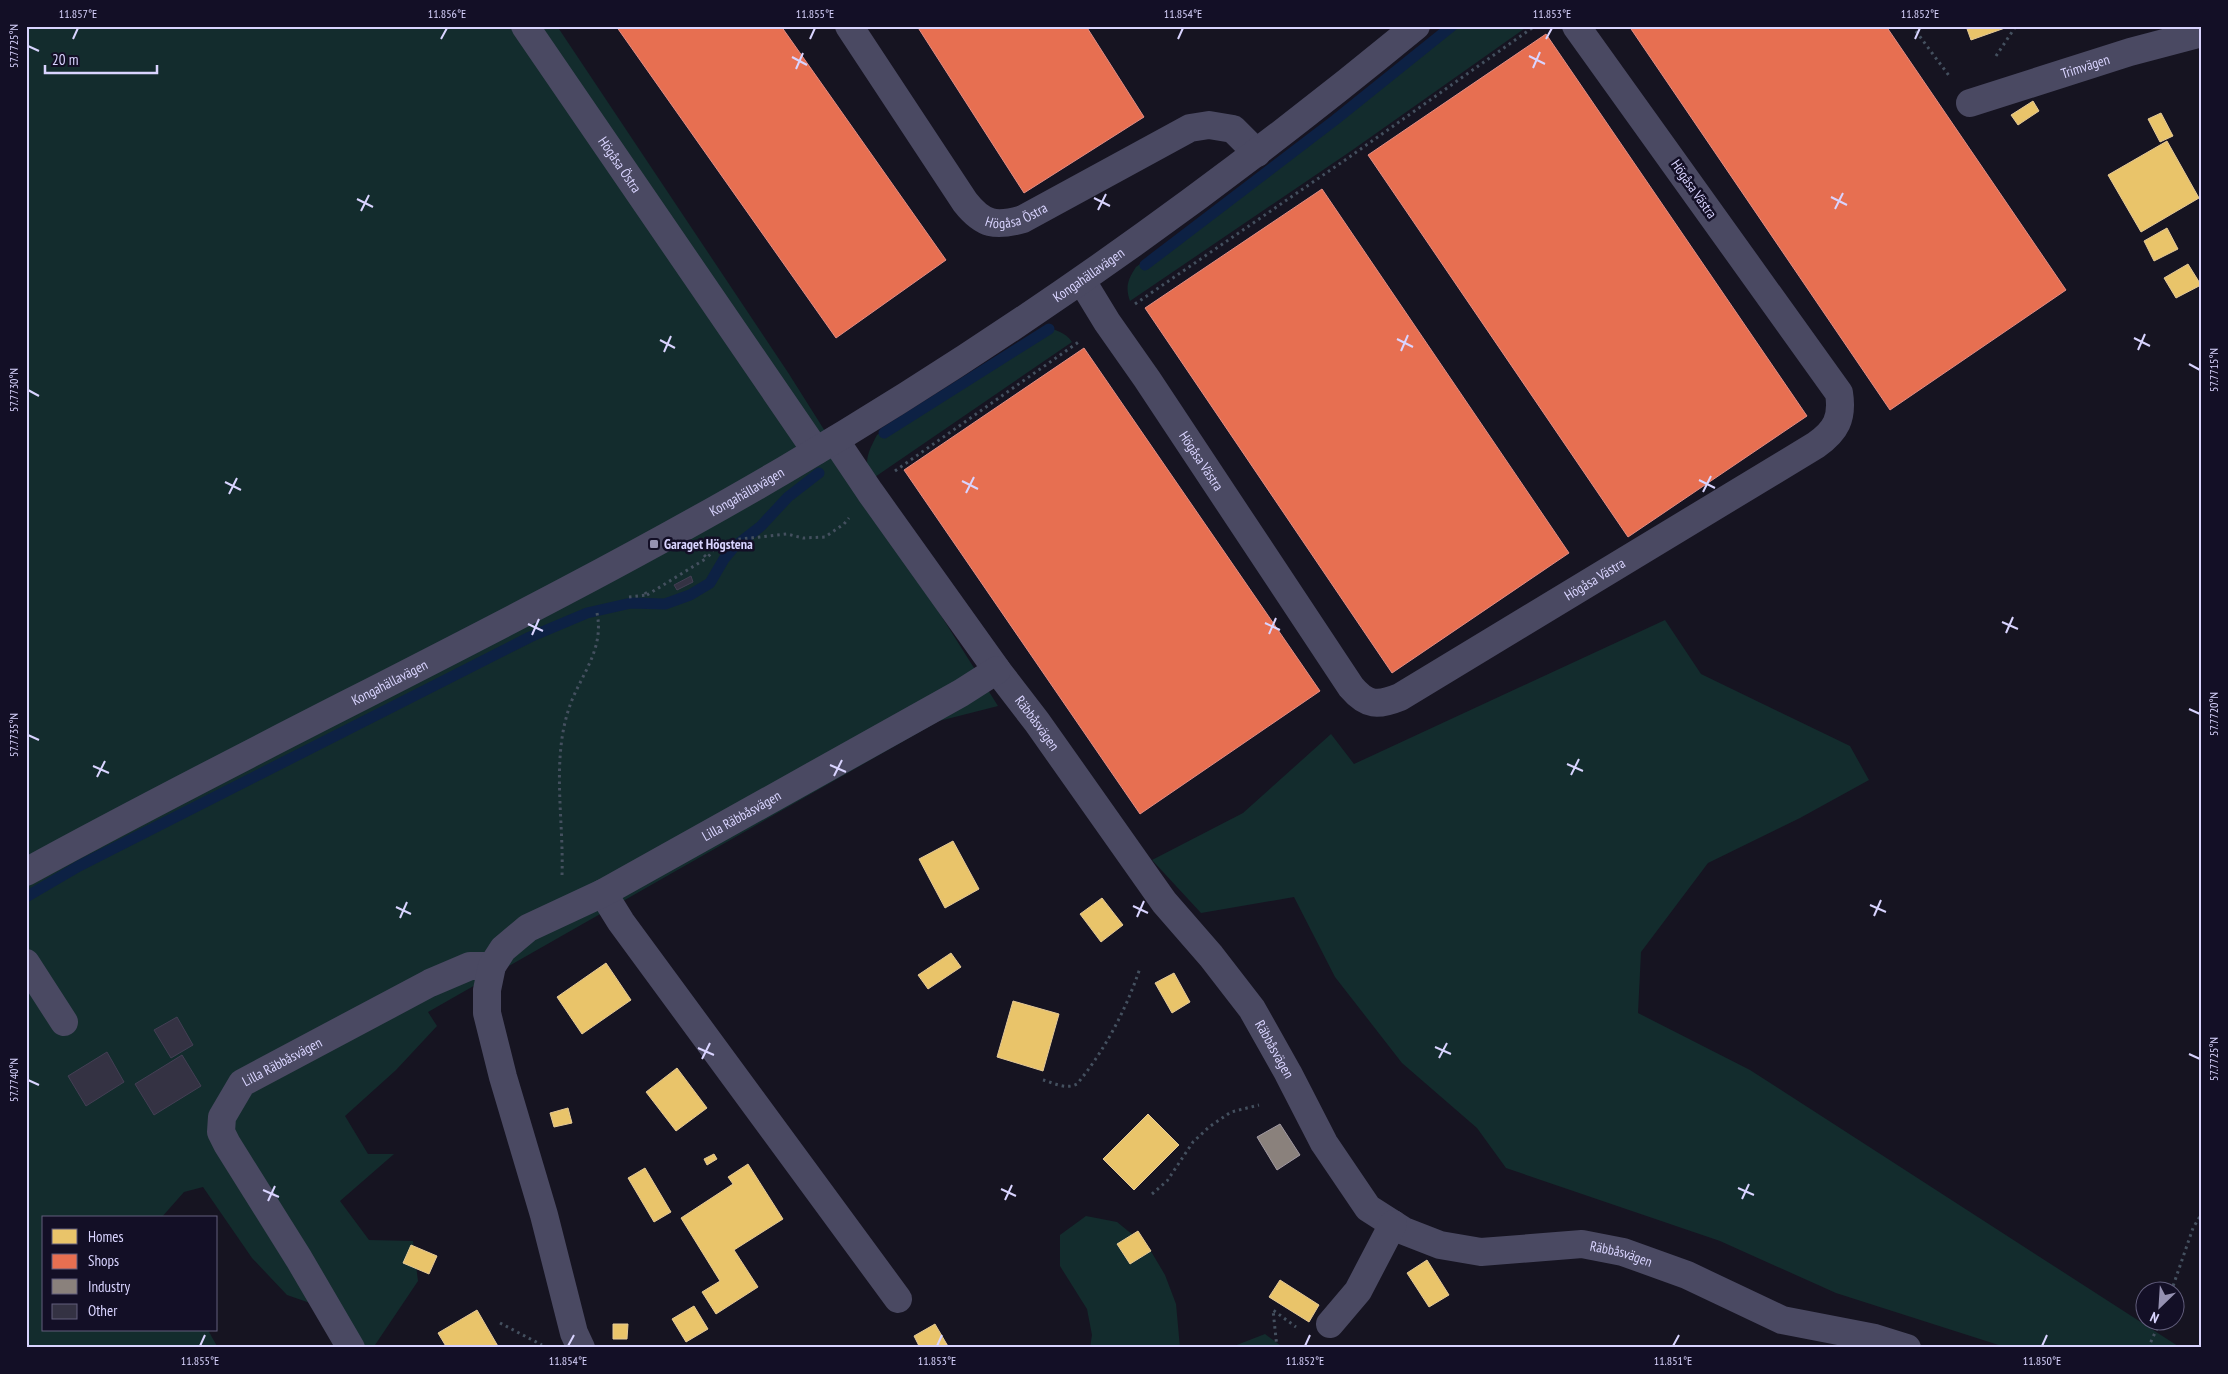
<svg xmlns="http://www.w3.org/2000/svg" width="2228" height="1374" font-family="'PT Sans Narrow',sans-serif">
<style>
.green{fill:#132c2d}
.homes{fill:#e9c46a;stroke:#e4c997}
.shops{fill:#e76f51;stroke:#e38d85}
.industry{fill:#8a817c;stroke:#a29aa3}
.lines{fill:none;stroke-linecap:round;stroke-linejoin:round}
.stream{stroke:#0d2144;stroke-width:11}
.building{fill:#343243;stroke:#433f54}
.path{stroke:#44505f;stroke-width:3;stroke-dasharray:2.5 4;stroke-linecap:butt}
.minor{stroke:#4a4962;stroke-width:28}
.ticks{fill:none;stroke:#d9d4ff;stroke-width:2}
.poi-dot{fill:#9591b1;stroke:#130f26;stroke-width:2}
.labels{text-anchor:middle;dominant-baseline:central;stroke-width:5;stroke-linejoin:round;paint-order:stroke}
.street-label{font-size:14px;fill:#d9d4ff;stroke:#130f26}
.poi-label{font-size:14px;font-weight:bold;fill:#d9d4ff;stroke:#130f26;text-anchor:start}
.neatline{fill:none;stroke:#d9d4ff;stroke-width:2}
.ticks-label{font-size:12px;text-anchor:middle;fill:#d9d4ff}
</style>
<rect width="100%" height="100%" fill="#161421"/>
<g class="green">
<path d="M26,26H557L789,374L998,706L939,721L428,1012L437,1026L396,1070L345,1116L368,1154H394L340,1201L369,1240L413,1241L418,1281L373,1348H341L313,1304L287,1295L252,1258L203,1187L184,1192L161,1218H44V1330H208L218,1348H26Z"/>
<path d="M1445,26H1528L1351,151L1130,301C1125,287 1128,279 1136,267L1270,167Z"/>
<path d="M1045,327C1056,330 1065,332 1072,342L872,479C862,463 869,450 877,435Z"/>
<path d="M1665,620L1701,674L1850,746L1869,780L1800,818L1708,863L1641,952L1638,1013L1750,1070L2181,1348H2008L1836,1293L1720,1241L1506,1168L1477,1128L1402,1063L1335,977L1294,897L1201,913L1152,860L1243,813L1331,734L1354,764Z"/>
<path d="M1086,1216L1117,1222L1149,1248L1165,1275L1176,1304L1180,1348H1090L1092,1335L1087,1309L1060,1266V1235Z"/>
<path d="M1265,1334L1284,1348H1229Z"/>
</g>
<g class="homes">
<path d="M1966,26H2004L2005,28L1971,40Z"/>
<path d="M2033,101L2039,111L2018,125L2011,115Z"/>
<path d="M2161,113L2173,136L2160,142L2148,119Z"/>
<path d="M2167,141L2199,198L2141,232L2108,175Z"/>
<path d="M2167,228L2178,249L2154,261L2144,241Z"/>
<path d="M2188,264L2201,285L2176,298L2164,278Z"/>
<path d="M953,841L979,889L945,908L919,859Z"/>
<path d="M1102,898L1123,925L1101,942L1080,914Z"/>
<path d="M951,953L961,967L928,989L918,975Z"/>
<path d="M606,963L631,1000L582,1034L557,997Z"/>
<path d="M1174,973L1190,1002L1172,1013L1155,983Z"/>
<path d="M1013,1001L1059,1014L1043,1071L997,1057Z"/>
<path d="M677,1068L707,1108L676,1131L646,1092Z"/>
<path d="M568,1108L572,1123L554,1127L550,1113Z"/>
<path d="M1148,1114L1179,1145L1134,1190L1103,1159Z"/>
<path d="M714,1154L717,1159L707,1165L704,1159Z"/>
<path d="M748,1164L783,1219L734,1250L758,1287L716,1314L702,1292L720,1281L681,1218L733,1184L728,1177Z"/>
<path d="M645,1168L671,1212L654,1222L628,1178Z"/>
<path d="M1138,1231L1151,1251L1130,1264L1117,1244Z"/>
<path d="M411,1245L437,1256L429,1274L403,1263Z"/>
<path d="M1427,1260L1449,1295L1429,1307L1407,1273Z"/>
<path d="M1280,1280L1319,1305L1309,1322L1269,1297Z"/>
<path d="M694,1306L708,1329L686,1342L672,1319Z"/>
<path d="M477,1310L499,1348H447L438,1333Z"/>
<path d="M613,1324H628L627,1339H613Z"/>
<path d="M935,1324L949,1348H920L914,1336Z"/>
</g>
<g class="shops">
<path d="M616,26H781L946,260L836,338Z"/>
<path d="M917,26H1086L1144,117L1024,193Z"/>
<path d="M1629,26H1886L2066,290L1890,410Z"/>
<path d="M1546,34L1807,416L1628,537L1368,155Z"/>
<path d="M1322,189L1569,553L1392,673L1145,308Z"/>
<path d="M1084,348L1320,691L1140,814L904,470Z"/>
</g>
<path class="industry" d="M1280,1124L1300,1155L1277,1170L1257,1137Z"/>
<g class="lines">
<g class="stream">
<path d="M1145,265L1335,120L1452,26"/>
<path d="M884,433L1049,329"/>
<path d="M26,897L79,866L530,637L587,613L631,603L665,604L690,595L710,583L724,559L734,547L761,526L788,497L819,473"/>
</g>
</g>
<g class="building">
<path d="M691,576L693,582L677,590L674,585Z"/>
<path d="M177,1017L193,1045L171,1058L154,1030Z"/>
<path d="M107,1052L124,1082L86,1106L68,1076Z"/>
<path d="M182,1055L201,1086L154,1115L135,1084Z"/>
</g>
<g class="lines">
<g class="path">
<path d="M1912,26L1950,77"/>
<path d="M1996,56L2016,26"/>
<path d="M1135,304L1348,158L1535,26"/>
<path d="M895,471L1080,341"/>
<path d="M732,540L787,534L803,538L825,537L844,524L849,518"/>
<path d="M704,555L707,558L713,551"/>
<path d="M647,595L707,558"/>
<path d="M629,597L647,595L645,592"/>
<path d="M562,875C564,817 550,755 572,700C584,671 604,647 597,613"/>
<path d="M1043,1080C1054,1083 1066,1090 1077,1084C1105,1050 1126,1010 1140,968"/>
<path d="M1152,1194L1167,1181L1193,1142L1209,1127L1231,1112L1259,1105"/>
<path d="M2171,1292L2193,1228L2202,1213"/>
<path d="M500,1323L542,1345"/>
<path d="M1277,1348L1273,1310L1296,1327"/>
<path d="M2148,1348L2160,1322"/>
</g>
<g class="minor">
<path id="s1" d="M525,26L816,451"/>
<path id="s2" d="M849,26L965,202C983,225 996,227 1023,219L1190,128L1209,125L1233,129L1257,153"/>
<path id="s3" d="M1970,103L2130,52L2202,33"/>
<path id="s4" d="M1082,281L1107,322L1147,379L1351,687C1367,706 1378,706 1400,697L1816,445C1836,431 1843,418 1839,393L1576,26"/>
<path id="s5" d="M835,440L870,492L997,670L1037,722L1164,902L1211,956L1252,1009L1288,1073L1324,1143L1368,1208L1404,1231L1440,1245L1481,1252L1582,1244L1623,1252L1687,1275L1782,1320L1875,1338L1907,1348"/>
<path id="s6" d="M26,872C277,734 539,614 786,469C1008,339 1218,189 1416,26"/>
<path d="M603,893L621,922L898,1299"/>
<path d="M26,963L64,1022"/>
<path d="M1330,1324L1358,1291L1393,1224"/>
<path id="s7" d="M351,1348L299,1259L227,1144L221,1132L222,1117L242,1083L430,983L470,966H492"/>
<path id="s8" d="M581,1348L574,1333L544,1215L503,1077L487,1013V990L492,966L503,949L528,928L603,893L961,693L997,670"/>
</g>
</g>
<path class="ticks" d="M73,39L78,28M441,39L447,28M810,39L815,28M1178,39L1183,28M1546,39L1552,28M1915,39L1920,28M28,46L39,51M1529,56L1545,64M792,57L807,65M1533,68L1540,52M796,69L803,53M1831,197L1847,205M1094,198L1110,206M357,199L373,207M1835,209L1843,193M1098,210L1106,194M361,211L369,195M2134,338L2150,346M1397,339L1413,347M660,340L675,348M2138,350L2145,334M1401,351L1408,335M664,352L671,336M2189,364L2200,370M28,390L39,396M1699,480L1715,488M962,481L978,489M225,482L241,490M1703,492L1711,476M966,493L974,477M229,494L237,478M2002,622L2018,629M1265,623L1280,630M528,624L543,631M2006,633L2013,617M1269,634L1276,618M532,635L539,619M2189,709L2200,714M28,735L39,740M1567,764L1583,771M830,765L846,772M93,766L109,773M1571,775L1579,759M834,776L842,760M97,777L105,761M1870,905L1886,912M1133,906L1148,913M396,907L411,914M1874,916L1881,900M1137,917L1144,901M400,918L407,902M1435,1047L1451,1054M698,1048L714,1055M2189,1054L2200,1059M1439,1058L1447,1043M702,1059L710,1043M28,1080L39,1085M1738,1188L1754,1195M1001,1189L1016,1196M263,1190L279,1197M1742,1199L1749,1184M1005,1200L1012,1185M268,1201L275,1186M200,1346L205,1335M568,1346L574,1335M937,1346L942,1335M1305,1346L1310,1335M1673,1346L1679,1335M2042,1346L2047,1335"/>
<rect class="poi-dot" x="649" y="539" width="10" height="10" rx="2.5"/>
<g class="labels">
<g class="street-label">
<text stroke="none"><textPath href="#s3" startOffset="121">Trimvägen</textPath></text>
<text stroke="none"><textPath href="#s1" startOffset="168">Högåsa Östra</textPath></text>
<text transform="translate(1694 189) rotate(55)">Högåsa Västra</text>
<text stroke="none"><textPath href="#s2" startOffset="271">Högåsa Östra</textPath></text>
<text stroke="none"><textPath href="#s6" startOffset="1220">Kongahällavägen</textPath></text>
<text stroke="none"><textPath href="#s4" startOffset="216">Högåsa Västra</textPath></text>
<text stroke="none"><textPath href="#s6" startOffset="815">Kongahällavägen</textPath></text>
<text stroke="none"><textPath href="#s4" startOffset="770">Högåsa Västra</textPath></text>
<text stroke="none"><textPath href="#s6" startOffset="410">Kongahällavägen</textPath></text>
<text stroke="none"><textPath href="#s5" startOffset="348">Räbbåsvägen</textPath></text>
<text stroke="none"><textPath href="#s8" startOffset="690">Lilla Räbbåsvägen</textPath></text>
<text stroke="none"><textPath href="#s5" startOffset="752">Räbbåsvägen</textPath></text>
<text stroke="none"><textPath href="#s7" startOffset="352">Lilla Räbbåsvägen</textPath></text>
<text stroke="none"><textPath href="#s5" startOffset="1201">Räbbåsvägen</textPath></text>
</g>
<g class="poi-label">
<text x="664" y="544">Garaget Högstena</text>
</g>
</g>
<rect width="2228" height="1374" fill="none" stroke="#130f26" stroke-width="55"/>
<rect x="42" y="1216" width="175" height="115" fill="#130f26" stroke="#625e7d"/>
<rect x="52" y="1229" width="25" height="15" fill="#e9c46a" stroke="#625e7d"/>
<text x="88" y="1242" font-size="15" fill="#d9d4ff">Homes</text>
<rect x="52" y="1254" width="25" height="15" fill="#e76f51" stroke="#625e7d"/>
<text x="88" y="1266" font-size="15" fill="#d9d4ff">Shops</text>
<rect x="52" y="1279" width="25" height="15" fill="#8a817c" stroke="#625e7d"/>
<text x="88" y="1292" font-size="15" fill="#d9d4ff">Industry</text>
<rect x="52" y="1304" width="25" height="15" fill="#343243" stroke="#625e7d"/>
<text x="88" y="1316" font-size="15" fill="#d9d4ff">Other</text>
<g transform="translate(2160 1306) rotate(205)"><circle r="24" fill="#130f26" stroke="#625e7d"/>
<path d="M0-4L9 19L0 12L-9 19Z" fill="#9591b1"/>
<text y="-8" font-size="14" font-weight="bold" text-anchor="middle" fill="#d9d4ff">N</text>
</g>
<path d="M45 65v8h112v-8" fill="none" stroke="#d9d4ff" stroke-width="2.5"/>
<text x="52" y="65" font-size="15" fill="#d9d4ff" stroke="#130f26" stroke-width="4" paint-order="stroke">20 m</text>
<rect x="28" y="28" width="2172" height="1318" class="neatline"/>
<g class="ticks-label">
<text x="78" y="18">11.857°E</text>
<text x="447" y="18">11.856°E</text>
<text x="815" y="18">11.855°E</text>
<text x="1183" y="18">11.854°E</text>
<text x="1552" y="18">11.853°E</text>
<text x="1920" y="18">11.852°E</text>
<text transform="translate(14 46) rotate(-90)" y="4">57.7725°N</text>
<text transform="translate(2214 370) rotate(-90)" y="4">57.7715°N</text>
<text transform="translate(14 390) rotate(-90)" y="4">57.7730°N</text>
<text transform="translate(2214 714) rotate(-90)" y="4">57.7720°N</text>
<text transform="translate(14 735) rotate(-90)" y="4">57.7735°N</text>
<text transform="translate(2214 1059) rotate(-90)" y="4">57.7725°N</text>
<text transform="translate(14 1080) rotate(-90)" y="4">57.7740°N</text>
<text x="200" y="1365">11.855°E</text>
<text x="568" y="1365">11.854°E</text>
<text x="937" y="1365">11.853°E</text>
<text x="1305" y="1365">11.852°E</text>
<text x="1673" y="1365">11.851°E</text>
<text x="2042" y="1365">11.850°E</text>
</g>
</svg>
